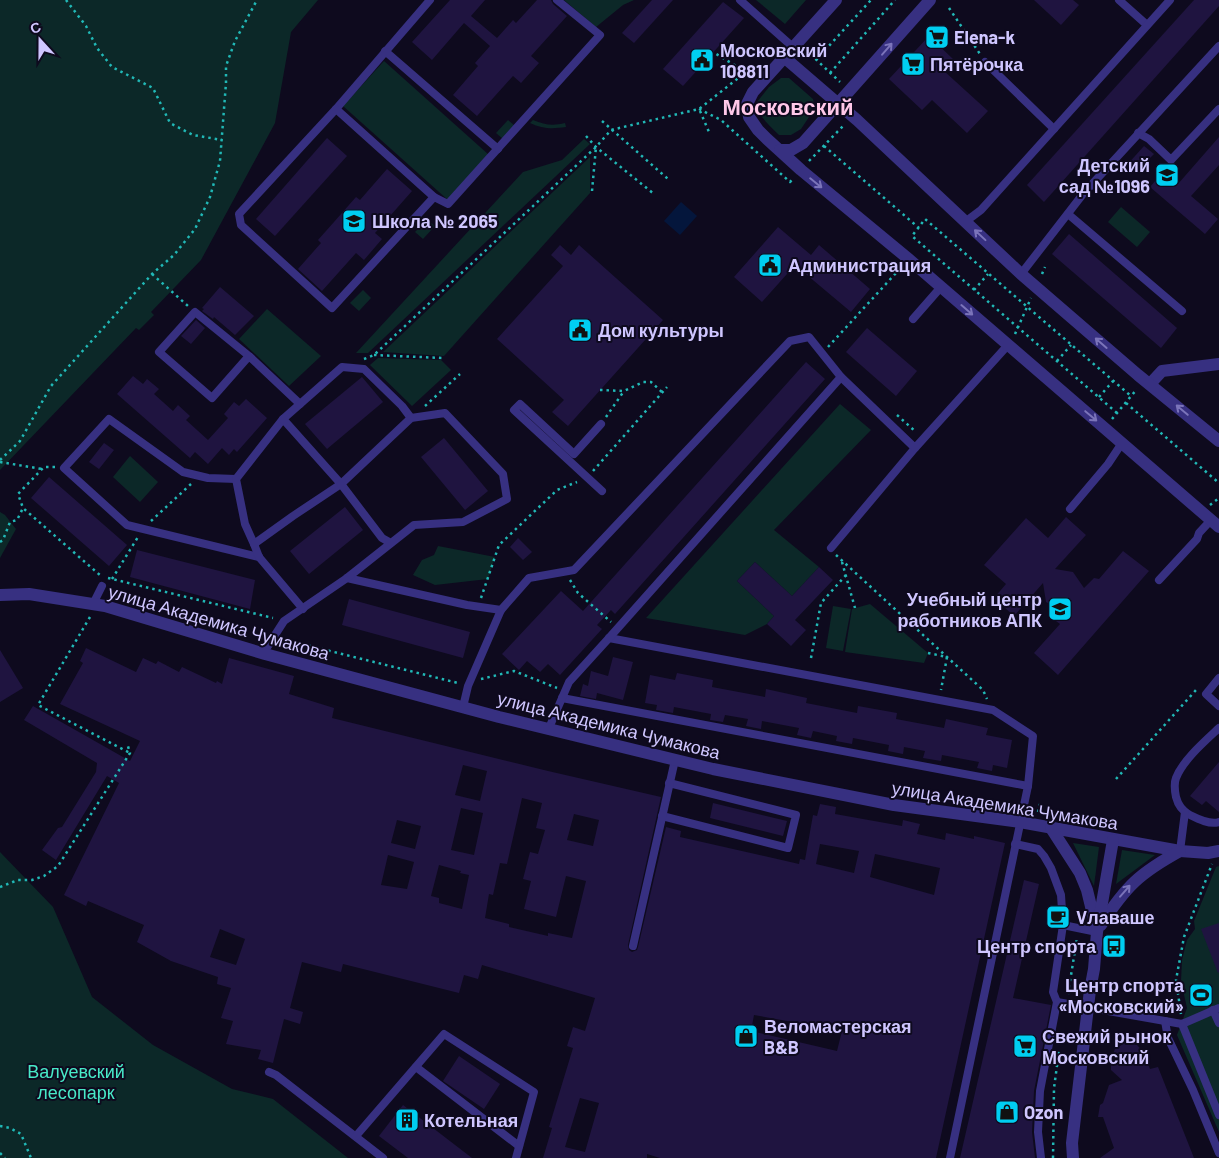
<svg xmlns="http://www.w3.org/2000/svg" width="1219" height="1158" font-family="Barlow,sans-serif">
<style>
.green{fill:#0c2828}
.water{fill:#04163c}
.building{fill:#1f1440;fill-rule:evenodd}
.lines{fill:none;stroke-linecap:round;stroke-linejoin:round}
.path{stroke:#21b8b6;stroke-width:2.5;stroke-dasharray:2.5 4;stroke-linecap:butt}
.service{stroke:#373081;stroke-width:8}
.minor{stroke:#373081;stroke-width:12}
.tertiary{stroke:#373081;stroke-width:12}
.oneway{stroke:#7b74ba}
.labels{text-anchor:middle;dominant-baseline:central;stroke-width:4;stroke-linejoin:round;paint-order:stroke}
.poi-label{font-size:18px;font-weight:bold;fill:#cfc6ff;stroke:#0e0a1e;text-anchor:start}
.street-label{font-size:18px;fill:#cfc6ff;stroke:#0e0a1e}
.park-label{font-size:18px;fill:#48e9c8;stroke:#0e0a1e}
.district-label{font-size:22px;font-weight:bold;fill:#ffc8e9;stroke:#0e0a1e}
</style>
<rect width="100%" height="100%" fill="#0e0a1e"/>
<g class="green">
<path d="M0,0H318L291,32L275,123L201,260L151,312L154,315L139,330L136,328L0,470Z"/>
<path d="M564,0H634L623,5L596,27Z"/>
<path d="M756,0H806L785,24Z"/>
<path d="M384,61L489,155L448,200L343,106Z"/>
<path d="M781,78H789L813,99L815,108L801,129L791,135H779C769,125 758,117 757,102L769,87Z"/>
<path d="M508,120L515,126L503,139L496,133Z"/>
<path d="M533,120C545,125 553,126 565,123L566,127C552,129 543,129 530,123Z"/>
<path d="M584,139L590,144L368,353H356L523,172L562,160Z"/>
<path d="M590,157V193L444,356L383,352Z"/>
<path d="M1121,207L1150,232L1137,247L1108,222Z"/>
<path d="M427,219L435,226L423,239L415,232Z"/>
<path d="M363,290L371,298L359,311L350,303Z"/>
<path d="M267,309L321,356L289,386L239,339Z"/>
<path d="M378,358L441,360L451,370L412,406L370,365Z"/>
<path d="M840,404L871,430L774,530L819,567L792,596L755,562L737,581L774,616L767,624L745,635L646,618Z"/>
<path d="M130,456L158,482L140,502L113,477Z"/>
<path d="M0,512L5,515L16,529L0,558Z"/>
<path d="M438,546L495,557L488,579L435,585L413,575L422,560L434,555Z"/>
<path d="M870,604L928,653L924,663L845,652L852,609Z"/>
<path d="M833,606L851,609L843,651L826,648Z"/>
<path d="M1073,843L1099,847L1094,886Z"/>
<path d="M1122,850L1155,855L1116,884Z"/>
<path d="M0,852L53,907L92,997L153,1045L232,1089L273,1099L348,1158H0Z"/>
<path d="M1219,866V1132L1177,1035L1187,1008L1181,981L1182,960L1187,940L1195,929L1194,921L1216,867Z"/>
</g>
<path class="water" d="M681,202L697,216L680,235L664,221Z"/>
<g class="building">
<path d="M450,0H485L471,16L497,38L513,20L516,23L537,0H551L553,4L567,16L531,56L539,63L521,83L513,76L477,116L453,95L478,66L475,63L490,46L464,23L432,60L412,42Z"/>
<path d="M652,0H673L634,43L622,33Z"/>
<path d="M1034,0H1073L1079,5L1061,25Z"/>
<path d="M1194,0H1219V6L1044,202L1027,185Z"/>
<path d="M723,2L744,18L683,86L663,69Z"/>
<path d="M929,36L954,60L944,71L988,111L967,133L932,100L922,110L889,79Z"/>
<path d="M1219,137V165L1191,196L1218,219L1205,234L1150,187L1163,172L1178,184Z"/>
<path d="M327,138L347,156L275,236L256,219Z"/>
<path d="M1144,146L1154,154L1135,173L1126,166Z"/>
<path d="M387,169L412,191L375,233L382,239L364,260L356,253L322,291L298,269L321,243L318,240L334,222L356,197L360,200Z"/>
<path d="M778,227L811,255L819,245L870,289L851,312L795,265L762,302L734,277Z"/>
<path d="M1069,234L1177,328L1161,348L1052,254Z"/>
<path d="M560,245L571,255L579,245L663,320L568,426L552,412L564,400L497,339L563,266L551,255Z"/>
<path d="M220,287L254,316L235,335L214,317L213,319L202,311L204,309L202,308Z"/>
<path d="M196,320L205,328L191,344L181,336Z"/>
<path d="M867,328L917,371L896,396L846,352Z"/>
<path d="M806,362L825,379L615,614L611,610L597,625L602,629L560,675L548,664L540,672L527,661L519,670L502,654L561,591L583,611Z"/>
<path d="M133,376L143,384L147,379L159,389L154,394L173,411L178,405L190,416L186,420L208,440L228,418L224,414L234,402L239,406L246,399L267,418L237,452L234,449L229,455L222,448L208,464L195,452L190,458L117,394Z"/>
<path d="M362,377L383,402L327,449L305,424Z"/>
<path d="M444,438L488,491L465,510L421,457Z"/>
<path d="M104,443L114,450L99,469L89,462Z"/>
<path d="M49,477L127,545L109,566L31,498Z"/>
<path d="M345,507L363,530L309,574L290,551Z"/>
<path d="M1066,517L1086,535L1055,569L1073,572L1084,588L1094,578L1099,579L1123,551L1149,571L1058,675L1034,653L1060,624L1056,621L1065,612L1046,602L1043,583L1014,616L994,598L1006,584L984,565L1026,518L1048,538Z"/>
<path d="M518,538L532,552L523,560L510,547Z"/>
<path d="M137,550L255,580L250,609L130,577Z"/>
<path d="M755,562L792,596L819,567L833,580L795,620L806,630L791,646L767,624L774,616L737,581Z"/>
<path d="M349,599L470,632L463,658L342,625Z"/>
<path d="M86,648L136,672L143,658L156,664L158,661L179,672L182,667L216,683L217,681L222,684L229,658L294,676L289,694L334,708L332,718L548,771L661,797L628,945L629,950L632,952L637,950L638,947L666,827L681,831L680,837L799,864L800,859L805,860L813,815L817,816L820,804L836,807L835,814L902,826L903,820L920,824L917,834L945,840L946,833L974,839V836L1005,843L936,1158H660L647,1154V1158H543L552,1128L549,1127L573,1048L567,1046L573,1027L585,1031L595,998L482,965L478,979L464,975L459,993L343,964L341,972L302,962L290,1008L303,1012L300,1024L284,1019L273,1063L258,1059L261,1050L226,1044L233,1021L221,1018L231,988L217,984L218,977L171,961L137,942L144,925L88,901L86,906L64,895L119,783L107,776L56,860L42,850L58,828L62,827L96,772L97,763L24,720L33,706L130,761L140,741L60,704L83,663L80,661ZM463,765L487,771L480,801L455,795ZM522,798L542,803L536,828L545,830L538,854L530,852L523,879L531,881L524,909L556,917L566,876L586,881L572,938L548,933V936L509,927V924L485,918L489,894L493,895L500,863L507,864ZM461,808L483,813L474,855L451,850ZM574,814L599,820L593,846L567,840ZM397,820L421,826L415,849L391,843ZM820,844L859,851L854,873L816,864ZM875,854L940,868L934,895L870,877ZM388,855L414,862L407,889L381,885ZM439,865L461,871L460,873L469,875L462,909L439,903V898L431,896ZM220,929L245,939L236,965L210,957ZM754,1015L842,1031L837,1051L751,1031ZM580,1098L599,1103L585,1152L565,1147Z"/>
<path d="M0,650L23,688L0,702Z"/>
<path d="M613,657L633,662L623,700L597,693L596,699L580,696L583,684L588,686L591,671L608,676Z"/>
<path d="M677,673L713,680L712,687L765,697L766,689L807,698L806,703L857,713L858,706L897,713L896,719L944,728L946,719L988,728L986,735L1012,740L1007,768L993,765L992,771L977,768L979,762L942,755L941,761L923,758L925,751L904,747L903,754L888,751L889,745L853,738L852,744L836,741L837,736L813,731L811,738L797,735L799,728L762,721L761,729L746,726L748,719L725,715L723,722L710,720L711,714L674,707L673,713L656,710L657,705L645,703L650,675L675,680Z"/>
<path d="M1219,762V812L1206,801L1202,805L1190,796Z"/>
<path d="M713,803L787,821L783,836L710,818Z"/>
<path d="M1024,880L1039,884L1013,998L1051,1005L1034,1091L1032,1132L1035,1158H960Z"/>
<path d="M1219,923V972L1218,973L1201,929Z"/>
<path d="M1125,1043L1137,1045L1144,1053L1150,1069L1158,1067L1194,1158H1100L1114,1148L1103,1117H1098L1100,1105L1103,1103L1109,1085L1122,1080L1111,1070V1059L1115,1049Z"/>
<path d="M459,1056L500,1084L484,1109L443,1081Z"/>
<path d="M403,1105L472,1158H408L379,1136Z"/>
</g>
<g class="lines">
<g class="path">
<path d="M66,0L86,26L97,48L112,67L153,88L170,123L193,135L222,140"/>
<path d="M949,8L980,54"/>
<path d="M806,50L840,82"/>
<path d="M816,60L871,0"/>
<path d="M830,73L895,0"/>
<path d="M699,109L721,120L790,182L794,178"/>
<path d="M700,111L709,132"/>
<path d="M602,121L668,179"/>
<path d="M586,136L596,147L654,194"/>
<path d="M824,146L919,228"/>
<path d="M809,161L844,125"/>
<path d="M592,191L596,147"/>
<path d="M152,274L188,306"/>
<path d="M1042,274L1045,267"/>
<path d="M974,290L988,274"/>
<path d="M1015,334L1031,298"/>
<path d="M828,347L896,273"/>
<path d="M374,355L442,358"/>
<path d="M364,359L374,355L596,147L611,130L699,109L746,72L713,52"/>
<path d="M1057,361L1071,345"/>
<path d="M600,390L624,391L643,382H651L663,393"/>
<path d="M1099,397L1113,381"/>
<path d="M1126,403L1219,483"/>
<path d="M425,406L460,374"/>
<path d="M1117,413L912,236L925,219L1131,396"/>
<path d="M897,415L916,432"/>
<path d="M606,417L624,391"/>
<path d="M1112,419L1137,389"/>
<path d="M0,460L20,441L51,386L152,274L174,255L195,229L210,197L220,161L226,83V66L235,41L257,0"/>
<path d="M0,462L42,469"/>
<path d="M55,467H44L18,494L23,508L101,576"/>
<path d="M593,471L667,387"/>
<path d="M1210,505L1219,498"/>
<path d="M151,521L191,484"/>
<path d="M0,542L3,540L10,522L17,520L23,508"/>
<path d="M836,555L983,690L987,699"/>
<path d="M842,562L855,608"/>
<path d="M108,578L273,618"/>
<path d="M112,579L138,537"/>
<path d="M570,580L578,593L611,622"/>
<path d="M481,598L499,545L557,490L577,482"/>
<path d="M90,617L38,705L130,753"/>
<path d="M286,638V640L458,683"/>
<path d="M928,653L947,657L941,690"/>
<path d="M811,658L821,603L846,575"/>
<path d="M481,679L514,671L557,688"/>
<path d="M1116,779L1196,690"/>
<path d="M1038,812L1040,804"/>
<path d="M0,887L18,880H32L44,876L58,866L130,753L127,743"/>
<path d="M1068,994L1077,938"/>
<path d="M1181,1014L1176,980L1184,937L1212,864"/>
<path d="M0,1126L10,1128L21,1134L31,1158"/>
<path d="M0,1153L5,1158"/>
<path d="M1053,1158L1054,1088L1059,1051"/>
</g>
<g class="service">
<path d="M430,0L336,109L239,214L241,225L332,308L434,197L448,204L600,35L557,0"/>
<path d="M740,0L794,48"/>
<path d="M1119,0L1147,25"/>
<path d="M385,51L498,149"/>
<path d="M985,62L1054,129"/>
<path d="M336,109L434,197"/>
<path d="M1138,133L1149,139L1171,160L1219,109"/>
<path d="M1068,214L1182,311"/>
<path d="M965,222L981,210L1170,0"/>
<path d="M1021,274L1083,194L1219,46"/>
<path d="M913,319L941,287"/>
<path d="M249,356L195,312L159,352L212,398L249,356L300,404"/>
<path d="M601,424L574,454L520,404L514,410L602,491"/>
<path d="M236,479L208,478L183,472L109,419L64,468L127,525L259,557"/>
<path d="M1070,509L1108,464L1122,443"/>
<path d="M254,544L245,524L236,479L283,419"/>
<path d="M831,548L915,448"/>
<path d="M347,578L467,605L501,610"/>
<path d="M1159,580L1197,539L1199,533L1211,520"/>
<path d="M93,604L102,586"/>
<path d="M303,609L259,557L254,544L293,516L341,484L283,419L342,367L364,369L402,406L411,418"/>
<path d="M609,638L993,710L1033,736L1028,786L950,1158"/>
<path d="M265,654L266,649L284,621L347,578L414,525L463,522L507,499L503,474L445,413L411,418L341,484L382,538L391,543"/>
<path d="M1219,678L1206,694L1219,706"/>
<path d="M562,698L1028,786"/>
<path d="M463,707L468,686L501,610L529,578L574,570L790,341L809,337L841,377L915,448L1008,345"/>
<path d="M549,728L569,682L609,638L841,377"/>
<path d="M1219,728C1205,741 1183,760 1176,778C1174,783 1175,792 1176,797C1178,805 1182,811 1190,815C1198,819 1210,825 1219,822"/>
<path d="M662,816L788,848L796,815L669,783"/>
<path d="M1015,844L1038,849L1044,856L1051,868L1061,895L1063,925L1053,992L1057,1002L1040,1091L1038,1132L1041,1158"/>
<path d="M1180,851L1185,812"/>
<path d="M1063,925L1097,932"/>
<path d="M633,946L675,760"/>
<path d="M1057,1002L1182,1024L1219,1008"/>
<path d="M1213,1010L1219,1023"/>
<path d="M1165,1021L1168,1038L1193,1090L1219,1153"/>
<path d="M1182,1024L1219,1115"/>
<path d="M416,1067L519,1146"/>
<path d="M269,1072L276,1075L383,1158"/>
<path d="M356,1136L444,1034L534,1092L516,1158"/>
</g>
<path class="minor" d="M1150,384L1162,371L1219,364"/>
<g class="tertiary">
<path d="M836,0L753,92L747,104L749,117L758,130L767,139L801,170L911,261L1219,527"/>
<path d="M785,58L857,120L1021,274L1138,375L1219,441"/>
<path d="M780,150H791L803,143L930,0"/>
<path d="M0,595L29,594L105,606L265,654L499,717L713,769L894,805L1020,822L1180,851L1208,853L1219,851"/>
<path d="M1051,828L1080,873L1087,890L1096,927"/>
<path d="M1101,925C1126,886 1140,873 1180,851"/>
<path d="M1073,1158L1072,1143L1090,990L1094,969L1097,932L1113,840"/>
</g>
</g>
<defs><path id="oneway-shaft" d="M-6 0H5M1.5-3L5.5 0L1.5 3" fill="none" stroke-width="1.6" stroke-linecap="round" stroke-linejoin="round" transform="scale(1.25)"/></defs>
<g class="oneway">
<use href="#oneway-shaft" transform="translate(887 49) rotate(-49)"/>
<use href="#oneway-shaft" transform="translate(816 183) rotate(39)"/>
<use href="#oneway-shaft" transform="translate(980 235) rotate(-137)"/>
<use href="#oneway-shaft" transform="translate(967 310) rotate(41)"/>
<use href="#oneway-shaft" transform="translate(1101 343) rotate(-139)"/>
<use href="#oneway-shaft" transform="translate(1182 410) rotate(-140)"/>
<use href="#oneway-shaft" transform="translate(1091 416) rotate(40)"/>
<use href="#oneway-shaft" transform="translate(1125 891) rotate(-49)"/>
</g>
<defs>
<g id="supermarket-square" transform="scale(1.25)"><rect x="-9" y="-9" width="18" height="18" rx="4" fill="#00cef1" stroke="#0e0a1e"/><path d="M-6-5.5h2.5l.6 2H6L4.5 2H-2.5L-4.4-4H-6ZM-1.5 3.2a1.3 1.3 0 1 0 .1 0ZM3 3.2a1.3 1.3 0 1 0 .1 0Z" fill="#111"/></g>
<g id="civic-square" transform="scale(1.25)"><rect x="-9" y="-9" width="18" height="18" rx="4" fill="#00cef1" stroke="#0e0a1e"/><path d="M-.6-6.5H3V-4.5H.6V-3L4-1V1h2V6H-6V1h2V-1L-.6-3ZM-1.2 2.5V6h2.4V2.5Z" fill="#111"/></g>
<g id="school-square" transform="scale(1.25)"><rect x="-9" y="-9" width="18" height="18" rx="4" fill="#00cef1" stroke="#0e0a1e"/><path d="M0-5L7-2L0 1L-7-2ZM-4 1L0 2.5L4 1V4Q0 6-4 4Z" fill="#111"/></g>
<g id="cafe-square" transform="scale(1.25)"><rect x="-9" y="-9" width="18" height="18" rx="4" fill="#00cef1" stroke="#0e0a1e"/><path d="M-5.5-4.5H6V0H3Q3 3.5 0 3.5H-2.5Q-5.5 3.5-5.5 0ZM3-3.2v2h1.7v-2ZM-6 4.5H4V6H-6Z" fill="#111"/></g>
<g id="bus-square" transform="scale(1.25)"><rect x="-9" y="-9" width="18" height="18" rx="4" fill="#00cef1" stroke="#0e0a1e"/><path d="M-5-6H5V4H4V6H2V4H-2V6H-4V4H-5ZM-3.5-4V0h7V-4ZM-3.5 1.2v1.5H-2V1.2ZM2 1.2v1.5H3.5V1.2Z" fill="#111"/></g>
<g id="stadium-square" transform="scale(1.25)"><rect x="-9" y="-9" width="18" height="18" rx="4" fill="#00cef1" stroke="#0e0a1e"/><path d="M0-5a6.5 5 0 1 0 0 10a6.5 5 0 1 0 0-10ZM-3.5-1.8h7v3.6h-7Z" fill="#111"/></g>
<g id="shop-square" transform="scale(1.25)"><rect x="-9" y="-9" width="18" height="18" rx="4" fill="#00cef1" stroke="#0e0a1e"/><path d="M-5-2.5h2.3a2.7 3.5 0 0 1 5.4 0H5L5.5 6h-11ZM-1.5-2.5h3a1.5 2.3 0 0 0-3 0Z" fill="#111"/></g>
<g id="building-square" transform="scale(1.25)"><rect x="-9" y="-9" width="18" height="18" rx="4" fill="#00cef1" stroke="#0e0a1e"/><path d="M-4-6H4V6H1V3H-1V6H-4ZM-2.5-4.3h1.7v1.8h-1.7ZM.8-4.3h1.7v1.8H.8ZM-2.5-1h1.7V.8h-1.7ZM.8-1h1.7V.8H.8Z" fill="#111"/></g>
</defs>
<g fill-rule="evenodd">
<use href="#supermarket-square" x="937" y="37"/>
<use href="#civic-square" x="702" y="60"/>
<use href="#supermarket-square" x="913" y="64"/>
<use href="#school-square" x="1167" y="175"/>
<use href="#school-square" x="354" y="221"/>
<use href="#civic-square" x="770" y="265"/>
<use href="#civic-square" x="580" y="330"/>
<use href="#school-square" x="1060" y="609"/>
<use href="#cafe-square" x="1058" y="917"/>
<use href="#bus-square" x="1114" y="946"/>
<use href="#stadium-square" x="1201" y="995"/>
<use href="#shop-square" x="746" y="1036"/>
<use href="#supermarket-square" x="1025" y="1046"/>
<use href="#shop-square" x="1007" y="1112"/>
<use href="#building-square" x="407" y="1120"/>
</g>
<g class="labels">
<g class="poi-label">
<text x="954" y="37">Elena-k</text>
<text x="720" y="50">Московский<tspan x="720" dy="21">108811</tspan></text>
<text x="930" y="64">Пятёрочка</text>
<text x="1150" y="165" text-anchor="end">Детский<tspan x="1150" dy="21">сад №1096</tspan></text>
<text x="372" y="221">Школа № 2065</text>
<text x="788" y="265">Администрация</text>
<text x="598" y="330">Дом культуры</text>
<text x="1042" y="599" text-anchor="end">Учебный центр<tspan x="1042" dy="21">работников АПК</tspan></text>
<text x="1076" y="917">Vлаваше</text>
<text x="1096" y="946" text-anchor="end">Центр спорта</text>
<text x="1184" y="985" text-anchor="end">Центр спорта<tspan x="1184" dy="21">«Московский»</tspan></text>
<text x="764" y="1026">Веломастерская<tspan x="764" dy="21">B&amp;B</tspan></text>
<text x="1042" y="1036">Свежий рынок<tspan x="1042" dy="21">Московский</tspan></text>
<text x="1024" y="1112">Ozon</text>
<text x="424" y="1120">Котельная</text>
</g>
<g class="street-label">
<text transform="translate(219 622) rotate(16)">улица Академика Чумакова</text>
<text transform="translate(609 725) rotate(14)">улица Академика Чумакова</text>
<text transform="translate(1005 805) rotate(9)">улица Академика Чумакова</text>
</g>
<g class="park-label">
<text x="76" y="1071">Валуевский<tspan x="76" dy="21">лесопарк</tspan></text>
</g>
<g class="district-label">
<text x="788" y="106">Московский</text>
</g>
</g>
<g transform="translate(40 40) rotate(339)" stroke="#0e0a1e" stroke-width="4" paint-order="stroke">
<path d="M0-4L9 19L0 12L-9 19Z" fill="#cfc6ff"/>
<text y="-8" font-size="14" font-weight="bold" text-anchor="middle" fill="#cfc6ff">С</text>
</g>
</svg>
